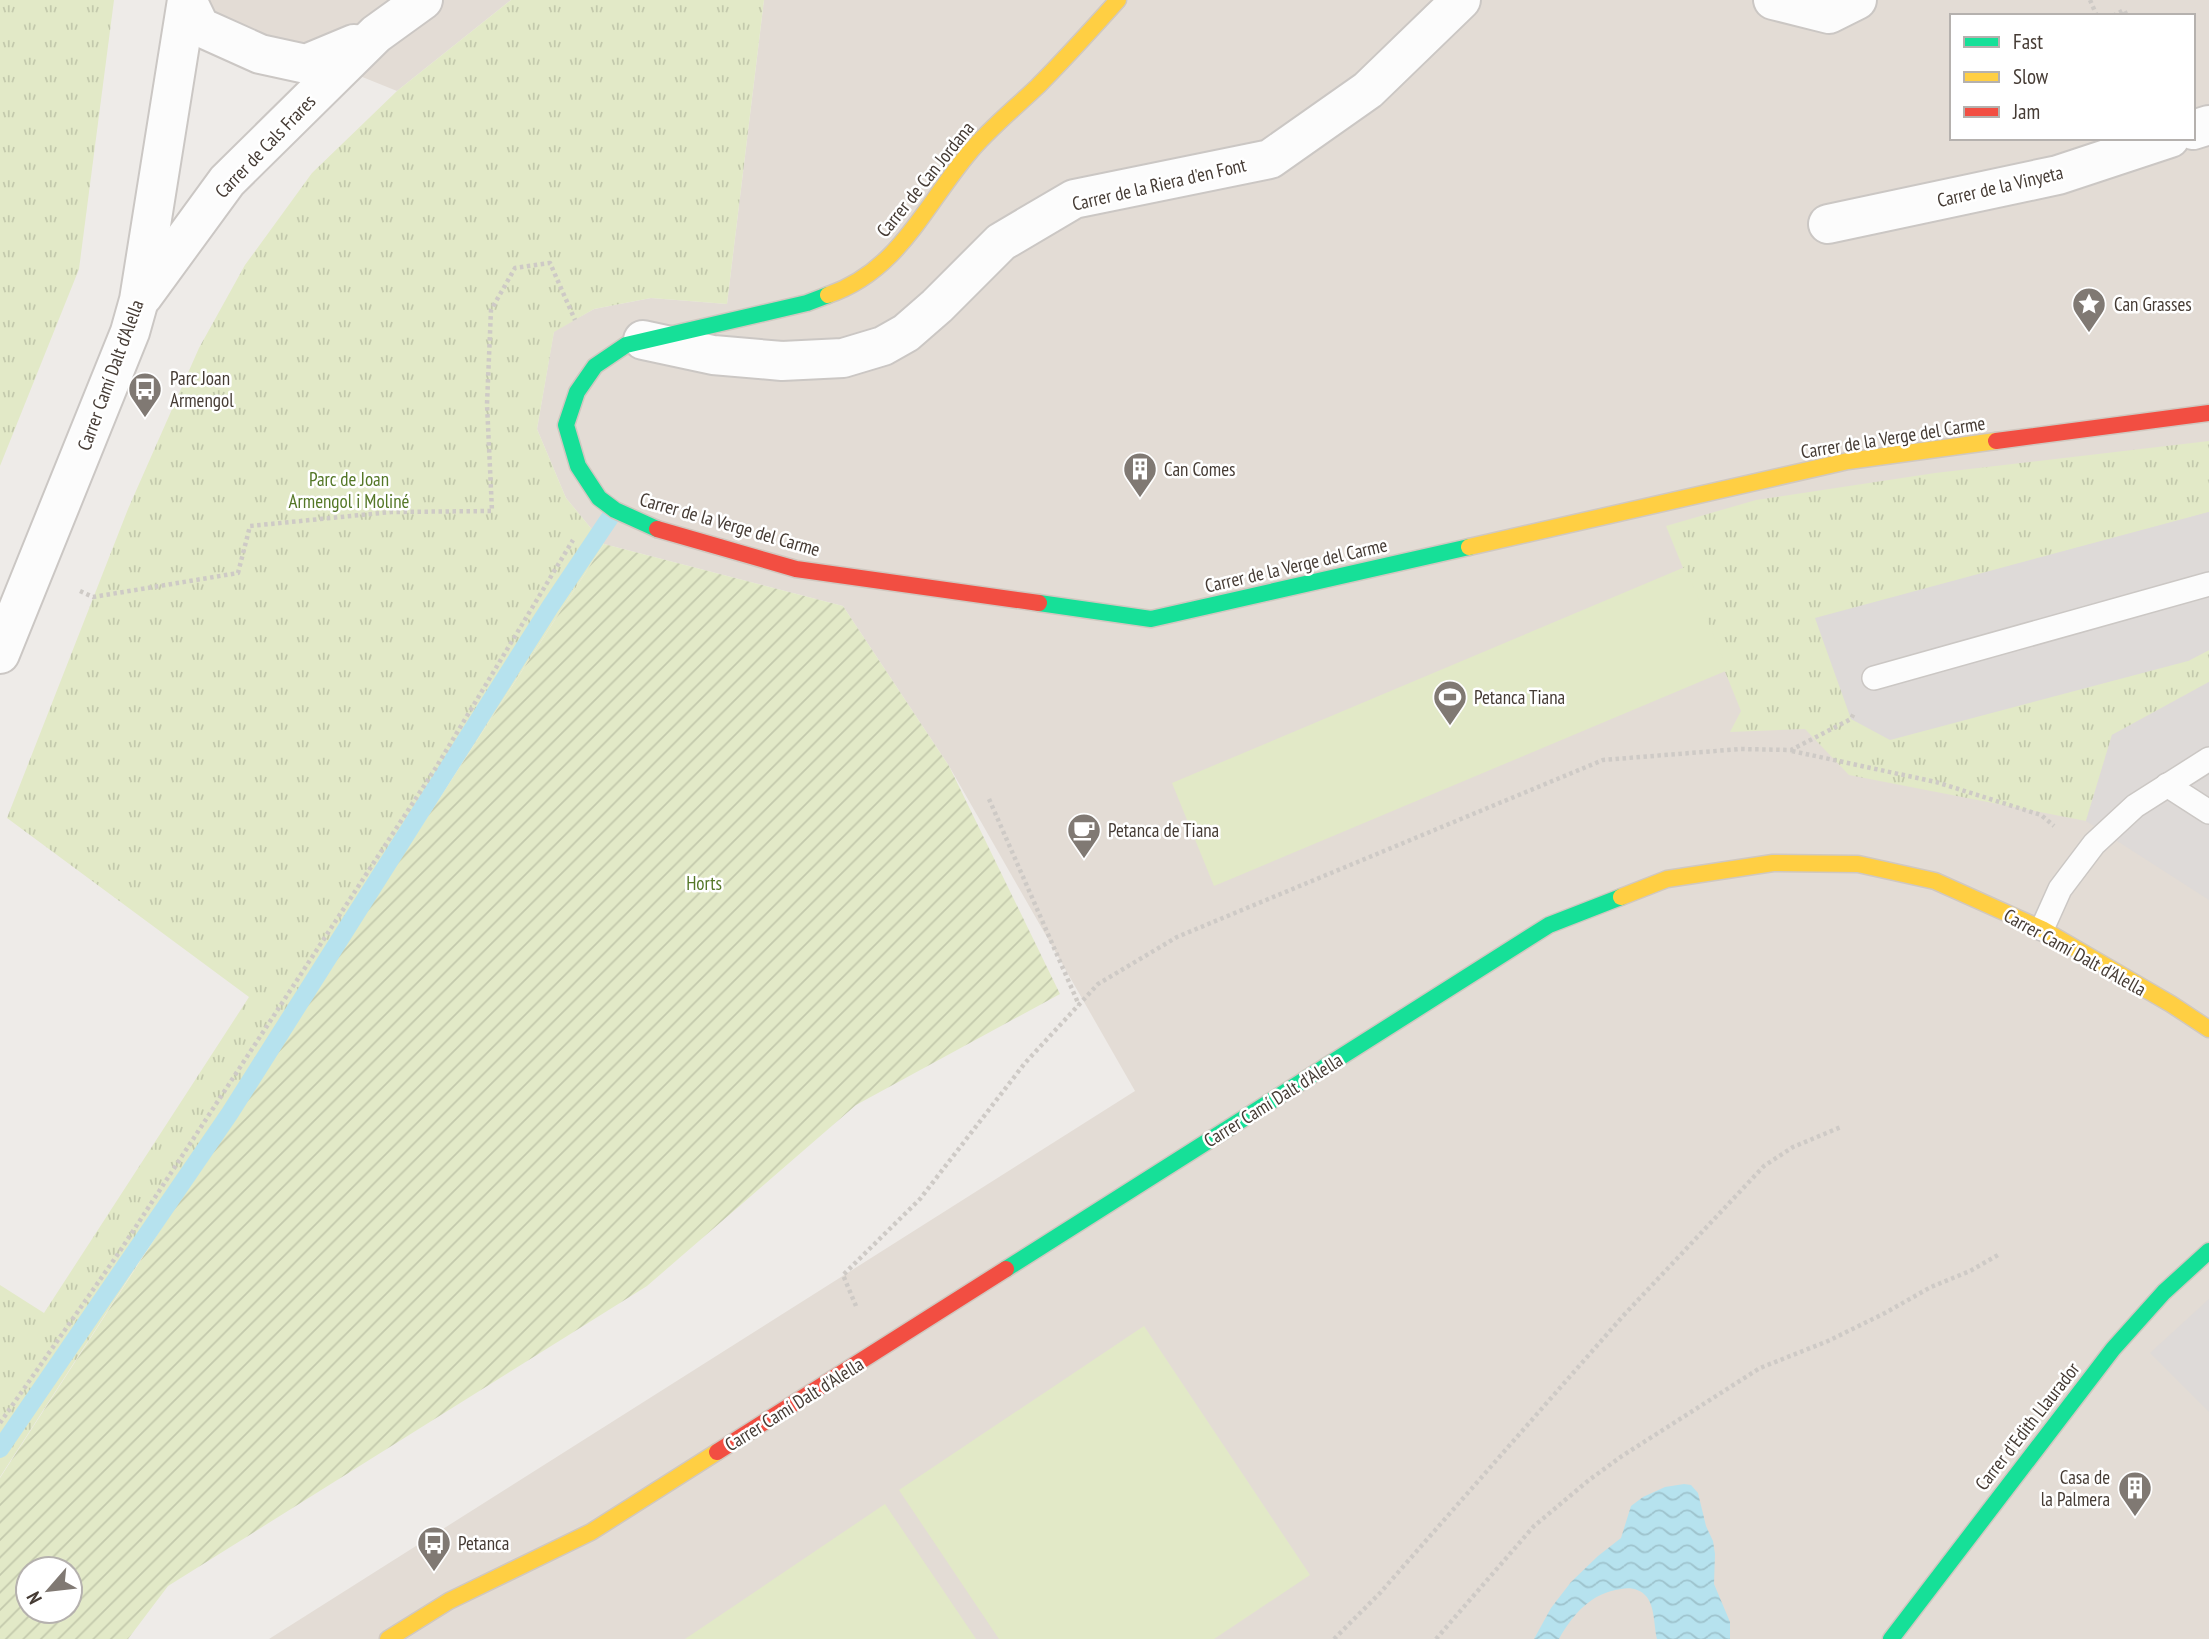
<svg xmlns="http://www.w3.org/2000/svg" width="2209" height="1639" font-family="'PT Sans Narrow',sans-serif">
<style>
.residential{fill:#e3dcd5;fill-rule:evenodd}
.grass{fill:url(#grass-tufts)}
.garden{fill:url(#garden-furrows);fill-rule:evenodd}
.pitch{fill:#e2e9c7}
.parking{fill:#dedad8}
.water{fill:url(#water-waves)}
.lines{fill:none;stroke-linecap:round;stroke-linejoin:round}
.stream{stroke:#b6e2ee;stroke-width:18}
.lane-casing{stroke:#cbc7c4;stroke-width:26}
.street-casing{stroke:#cbc7c4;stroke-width:42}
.fast-casing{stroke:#d0c8c0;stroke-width:19}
.slow-casing{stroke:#d0c8c0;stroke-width:19}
.jam-casing{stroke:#d0c8c0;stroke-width:19}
.path{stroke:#cecac6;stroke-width:4.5;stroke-dasharray:3.5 3.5;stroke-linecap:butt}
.lane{stroke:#fcfcfc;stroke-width:23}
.street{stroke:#fcfcfc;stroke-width:38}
.fast{stroke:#16e098;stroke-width:16}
.slow{stroke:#ffcf43;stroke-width:16}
.jam{stroke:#f24e42;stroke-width:16}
.labels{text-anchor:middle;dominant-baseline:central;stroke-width:5;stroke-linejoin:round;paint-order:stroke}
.street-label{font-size:19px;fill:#453b34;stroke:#fff}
.poi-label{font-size:19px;fill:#453b34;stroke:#fff;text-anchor:start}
.park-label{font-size:19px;fill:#547727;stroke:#fff}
</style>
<defs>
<pattern id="grass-tufts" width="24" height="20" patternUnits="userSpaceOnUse" patternTransform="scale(1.75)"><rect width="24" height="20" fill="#e2e9c7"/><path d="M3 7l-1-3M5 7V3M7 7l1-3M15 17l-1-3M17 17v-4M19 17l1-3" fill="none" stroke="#c3c9ac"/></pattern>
<pattern id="garden-furrows" width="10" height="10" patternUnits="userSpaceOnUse" patternTransform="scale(1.75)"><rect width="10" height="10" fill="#e2e9c7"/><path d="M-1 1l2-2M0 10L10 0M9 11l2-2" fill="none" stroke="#c3c9ac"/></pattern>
<pattern id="water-waves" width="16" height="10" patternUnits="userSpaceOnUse" patternTransform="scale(1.75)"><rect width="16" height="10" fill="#b6e2ee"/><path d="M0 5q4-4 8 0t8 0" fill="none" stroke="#9ec3cd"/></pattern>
</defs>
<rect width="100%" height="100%" fill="#eeebe8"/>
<g class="residential">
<path d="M172,0H511L397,91Z"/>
<path d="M764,0H2209V1639H269L1135,1091L949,766L843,606L604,544L566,498L537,429L554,331L594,309L651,298L727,304ZM1952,16H2193V138H1952Z"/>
</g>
<g class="grass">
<path d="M0,0H114L79,269L0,466Z"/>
<path d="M511,0H764L727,304L651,298L594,309L554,332L537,429L566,498L604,544L0,1477V1285L44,1313L249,997L7,818L128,509L199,348L245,265L312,173L397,91Z"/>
<path d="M2209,441V512L1815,619L2188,661L2209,650V682L2112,735L2086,821L1849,775L1805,729L1730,732L1741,711L1666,526L1756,500L1935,473Z"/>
</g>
<path class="garden" d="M604,544L843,606L949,766L1060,994L856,1105L647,1286L168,1586L128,1639H0V1478ZM28,1569H70V1611H28Z"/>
<g class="pitch">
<path d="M1685,567L1728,670L1214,886L1172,783Z"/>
<path d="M1144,1326L1310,1575L1214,1639H999L899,1490Z"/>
<path d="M885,1504L976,1639H685Z"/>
</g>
<g class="parking">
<path d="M2209,512V650L2188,661L1890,740L1851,719L1815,618Z"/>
<path d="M2209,682V900L2086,821L2112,735Z"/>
<path d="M2209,1299V1412L2150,1353Z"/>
</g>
<path class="water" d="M1684,1484L1691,1485L1698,1493L1706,1526L1713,1541L1715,1554L1714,1584L1730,1622V1639H1657C1654,1627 1655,1606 1646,1596C1640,1589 1630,1587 1621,1589C1591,1593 1573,1614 1559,1639H1534L1551,1608L1571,1582L1598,1556L1621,1538L1631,1506L1643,1497L1665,1487Z"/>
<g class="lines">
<path class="stream" d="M0,1449L230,1113L550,607L615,510"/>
<g class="lane-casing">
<g id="lane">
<path d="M1874,678L2209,584"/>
<path d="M2167,785L2209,812"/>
<path d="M2042,929L2060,889L2094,844L2135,806L2209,759"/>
</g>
</g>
<g class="street-casing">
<g id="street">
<path d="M187,0L200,27L260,54L306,64L354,44"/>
<path d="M1773,0L1829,14L1857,0"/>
<path d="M2193,130L2209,125"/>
<path d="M1828,224L2058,175L2170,138"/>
<path d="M143,296L227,181L376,34L423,0"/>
<path d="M643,340L713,355L782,361L843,358L883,346L906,333L937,306L1001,242L1074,199L1270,159L1368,90L1461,0"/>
<path d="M0,654L130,332L139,300L187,0"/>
</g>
</g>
<g class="fast-casing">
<g id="fast">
<path d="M657,529L615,510L599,498L578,466L566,425L577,392L595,366L626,345L807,303L828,295"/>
<path d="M1039,603L1151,619L1469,547"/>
<path d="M1006,1269L1549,925L1621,897"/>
<path d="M1891,1639L2113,1349L2164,1292L2209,1251"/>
</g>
</g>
<g class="slow-casing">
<g id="slow">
<path d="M828,295C899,271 925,205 969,153C989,129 1015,108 1038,86C1066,58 1092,29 1118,0"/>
<path d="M1469,547L1848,461L1996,441"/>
<path d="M1621,897L1667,879L1773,863L1858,864L1935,881L2042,929L2171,1004L2209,1029"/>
<path d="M388,1639L449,1601L591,1532L717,1452"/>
</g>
</g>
<g class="jam-casing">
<g id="jam">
<path d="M1996,441L2209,413"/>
<path d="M657,529L796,569L1039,603"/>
<path d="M717,1452L1006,1269"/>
</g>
</g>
<g class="path">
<path d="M2090,0L2097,16"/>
<path d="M2113,16L2124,10L2127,16"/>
<path d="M80,591L93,597L238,573L250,526L391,512L492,511L487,404L491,310L515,268L550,263L575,320"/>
<path d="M1792,751L1936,782L2041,815L2054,826"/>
<path d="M989,799L1079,1005"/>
<path d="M856,1306L843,1275L920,1199L1025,1063L1098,984L1177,937L1603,760L1740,749L1791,750L1851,719L1854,713"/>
<path d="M0,1423L118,1254L435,769L573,540"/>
<path d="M1334,1639L1380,1593L1623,1316L1764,1166L1793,1147L1841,1127"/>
<path d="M1436,1639L1534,1526L1589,1480L1622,1456L1760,1368L1828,1341L1885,1313L1931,1287L1970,1271L1998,1255"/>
</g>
<use href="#lane" class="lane"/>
<use href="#street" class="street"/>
<use href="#fast" class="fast"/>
<use href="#slow" class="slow"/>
<use href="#jam" class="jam"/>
</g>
<defs>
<g id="sight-pin" transform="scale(1.75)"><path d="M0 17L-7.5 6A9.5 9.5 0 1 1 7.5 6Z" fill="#807973" stroke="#fff"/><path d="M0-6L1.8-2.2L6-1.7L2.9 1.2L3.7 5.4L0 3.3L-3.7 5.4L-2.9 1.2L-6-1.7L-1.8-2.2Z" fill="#fff"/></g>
<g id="bus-pin" transform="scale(1.75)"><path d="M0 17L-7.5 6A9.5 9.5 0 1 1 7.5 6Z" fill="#807973" stroke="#fff"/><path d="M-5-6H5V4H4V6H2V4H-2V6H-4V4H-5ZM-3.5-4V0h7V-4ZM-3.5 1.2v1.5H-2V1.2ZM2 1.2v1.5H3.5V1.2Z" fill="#fff"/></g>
<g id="building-pin" transform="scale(1.75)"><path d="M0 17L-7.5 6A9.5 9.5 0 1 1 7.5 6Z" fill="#807973" stroke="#fff"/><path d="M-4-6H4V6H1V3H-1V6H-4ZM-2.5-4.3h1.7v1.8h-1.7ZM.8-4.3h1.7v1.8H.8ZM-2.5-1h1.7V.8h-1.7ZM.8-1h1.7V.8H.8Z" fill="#fff"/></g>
<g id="stadium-pin" transform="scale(1.75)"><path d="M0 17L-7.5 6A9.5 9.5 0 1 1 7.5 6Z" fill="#807973" stroke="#fff"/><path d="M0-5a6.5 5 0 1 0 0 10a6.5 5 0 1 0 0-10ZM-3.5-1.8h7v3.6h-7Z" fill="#fff"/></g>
<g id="cafe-pin" transform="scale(1.75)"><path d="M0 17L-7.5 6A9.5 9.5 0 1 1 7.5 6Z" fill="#807973" stroke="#fff"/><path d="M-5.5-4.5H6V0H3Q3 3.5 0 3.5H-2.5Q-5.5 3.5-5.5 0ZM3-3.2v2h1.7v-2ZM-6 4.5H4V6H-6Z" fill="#fff"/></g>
</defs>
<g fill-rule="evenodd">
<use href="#sight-pin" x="2089" y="304"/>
<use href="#bus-pin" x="145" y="389"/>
<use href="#building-pin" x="1140" y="469"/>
<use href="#stadium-pin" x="1450" y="697"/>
<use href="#cafe-pin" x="1084" y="830"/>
<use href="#building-pin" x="2135" y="1488"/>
<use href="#bus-pin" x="434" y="1543"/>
</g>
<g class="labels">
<g class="street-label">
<text transform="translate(265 146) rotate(-46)">Carrer de Cals Frares</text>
<text transform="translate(925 179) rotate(-51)">Carrer de Can Jordana</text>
<text transform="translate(1159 184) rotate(-13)">Carrer de la Riera d'en Font</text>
<text transform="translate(2000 186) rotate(-13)">Carrer de la Vinyeta</text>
<text transform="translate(110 375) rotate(-70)">Carrer Camí Dalt d'Alella</text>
<text transform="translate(1893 437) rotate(-9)">Carrer de la Verge del Carme</text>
<text transform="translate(730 524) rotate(16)">Carrer de la Verge del Carme</text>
<text transform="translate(1296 565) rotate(-13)">Carrer de la Verge del Carme</text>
<text transform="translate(2075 952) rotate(29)">Carrer Camí Dalt d'Alella</text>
<text transform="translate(1273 1100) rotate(-32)">Carrer Camí Dalt d'Alella</text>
<text transform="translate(794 1404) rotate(-32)">Carrer Camí Dalt d'Alella</text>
<text transform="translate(2027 1426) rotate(-52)">Carrer d'Edith Llaurador</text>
</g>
<g class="poi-label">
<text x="2114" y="304">Can Grasses</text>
<text x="170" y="378">Parc Joan<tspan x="170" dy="22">Armengol</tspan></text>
<text x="1164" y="469">Can Comes</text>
<text x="1474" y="697">Petanca Tiana</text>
<text x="1108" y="830">Petanca de Tiana</text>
<text x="2110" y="1477" text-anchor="end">Casa de<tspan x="2110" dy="22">la Palmera</tspan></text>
<text x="458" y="1543">Petanca</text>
</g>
<g class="park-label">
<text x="349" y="479">Parc de Joan<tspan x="349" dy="22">Armengol i Moliné</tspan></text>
<text x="704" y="883">Horts</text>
</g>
</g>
<rect x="1950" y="14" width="245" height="126" fill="#ffffff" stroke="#b5b1ae" stroke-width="2"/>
<rect x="1964" y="37" width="35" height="10" fill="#16e098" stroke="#b5b1ae" stroke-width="2"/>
<text x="2013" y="49" font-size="21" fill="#453b34">Fast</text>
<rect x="1964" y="72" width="35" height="10" fill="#ffcf43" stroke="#b5b1ae" stroke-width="2"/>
<text x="2013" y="84" font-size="21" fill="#453b34">Slow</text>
<rect x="1964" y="107" width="35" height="10" fill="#f24e42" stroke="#b5b1ae" stroke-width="2"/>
<text x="2013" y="119" font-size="21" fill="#453b34">Jam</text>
<g transform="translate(49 1590) rotate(242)"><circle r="33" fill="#ffffff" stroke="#b5b1ae" stroke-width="2"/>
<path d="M0-5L12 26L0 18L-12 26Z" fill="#807973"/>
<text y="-10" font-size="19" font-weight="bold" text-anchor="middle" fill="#453b34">N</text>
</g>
</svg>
